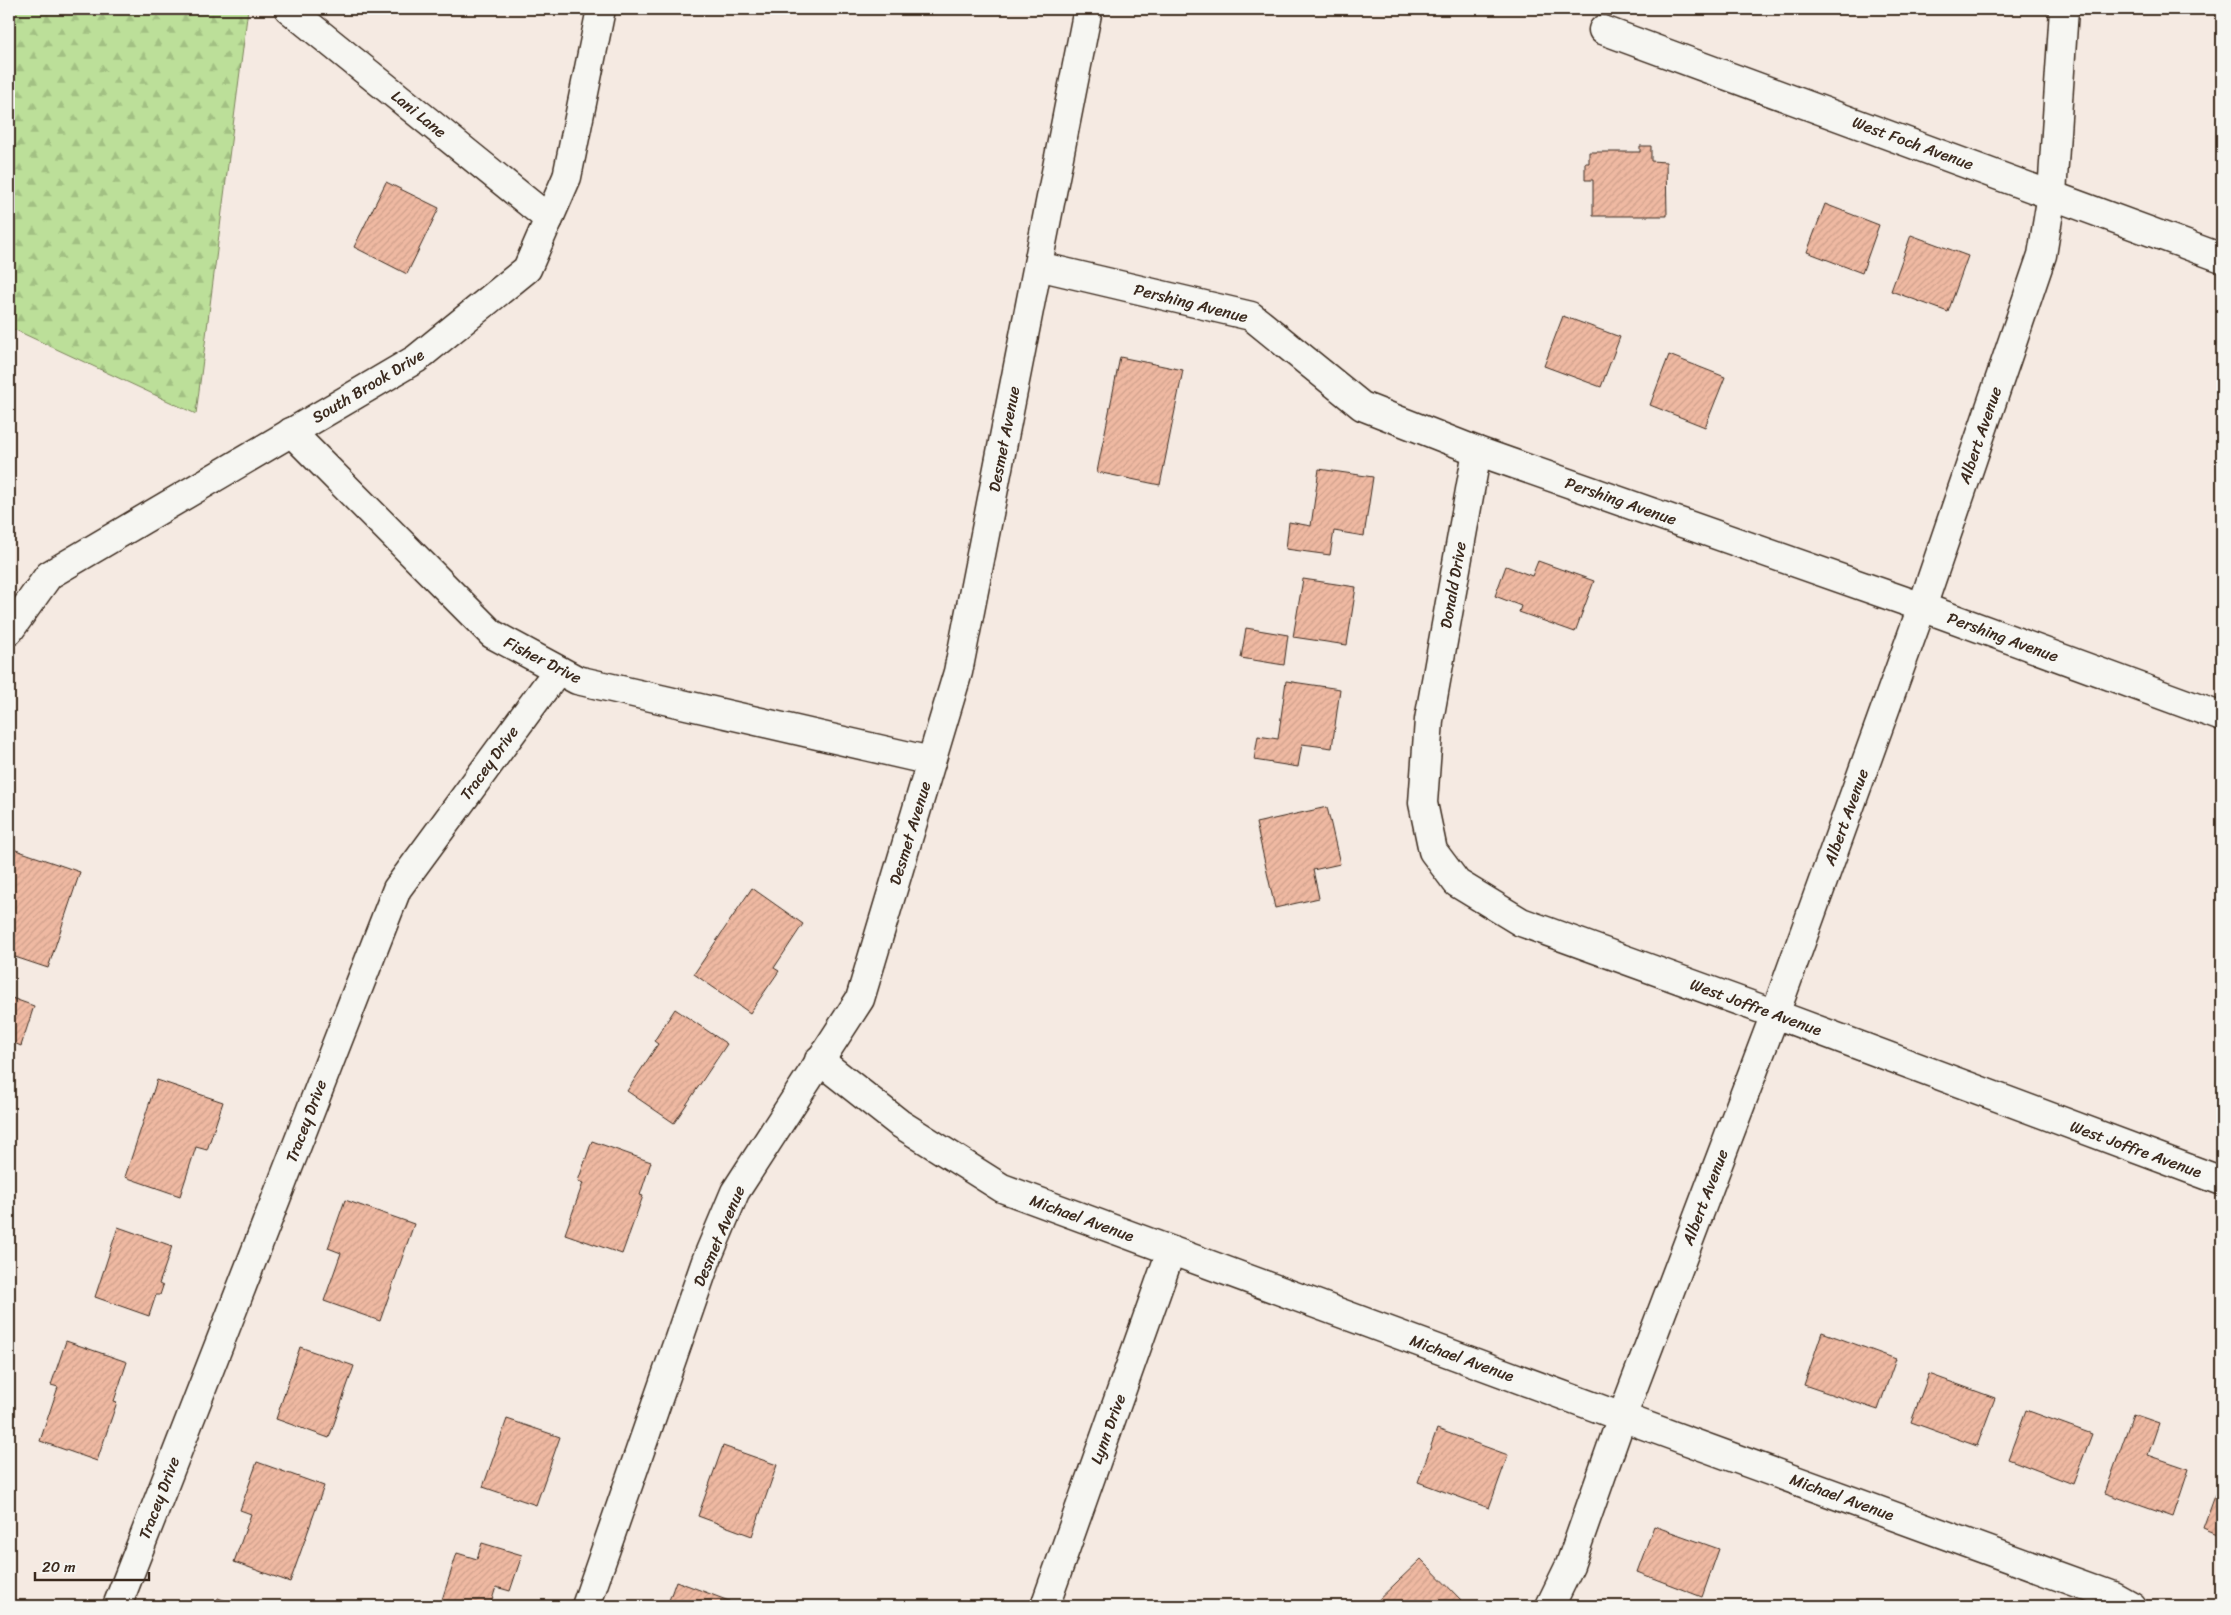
<svg xmlns="http://www.w3.org/2000/svg" width="2231" height="1615" font-family="Sriracha,sans-serif">
<style>
.forest{fill:url(#forest-firs);stroke:#7c845c}
.building{fill:url(#building-hatch);stroke:#3b2a1e}
.lines{fill:none;stroke-linecap:round;stroke-linejoin:round}
.minor-casing{stroke:#3b2a1e;stroke-width:31}
.minor{stroke:#f6f6f2;stroke-width:28}
.labels{text-anchor:middle;dominant-baseline:central;stroke-width:4.5;stroke-linejoin:round;paint-order:stroke}
.street-label{font-size:16px;fill:#3b2a1e;stroke:#f6f6f2}
</style>
<defs>
<pattern id="forest-firs" width="22" height="20" patternUnits="userSpaceOnUse" patternTransform="scale(1.25)"><rect width="22" height="20" fill="#bcdf99"/><path d="M5 1l3.5 6h-7zM16 11l3.5 6h-7z" fill="#a2c083"/></pattern>
<pattern id="building-hatch" width="6" height="6" patternUnits="userSpaceOnUse" patternTransform="scale(1.25)"><rect width="6" height="6" fill="#efb9a2"/><path d="M-1 1l2-2M0 6l6-6M5 7l2-2" fill="none" stroke="#ce9f8b"/></pattern>
</defs>
<rect width="100%" height="100%" fill="#f5eae2"/>
<filter id="ink" filterUnits="userSpaceOnUse"><feTurbulence type="fractalNoise" baseFrequency=".02" numOctaves="2"/><feDisplacementMap in="SourceGraphic" scale="10" xChannelSelector="R" yChannelSelector="G"/><feConvolveMatrix kernelMatrix="1 2 1 2 8 2 1 2 1" color-interpolation-filters="sRGB"/></filter>
<g filter="url(#ink)">
<path class="forest" d="M9,9H248L196,414L9,327Z"/>
<g class="building">
<path d="M1640,146H1651V161L1666,162L1667,216H1593V180H1585V163H1589V152H1640Z"/>
<path d="M386,182L439,208L407,274L354,247Z"/>
<path d="M1825,204L1879,225L1862,273L1807,252Z"/>
<path d="M1911,235L1968,256L1948,312L1891,291Z"/>
<path d="M1563,316L1620,337L1601,387L1544,366Z"/>
<path d="M1669,355L1725,377L1705,427L1650,405Z"/>
<path d="M1120,357L1183,370L1160,485L1097,472Z"/>
<path d="M1319,469L1373,477L1364,536L1334,531L1330,555L1286,549L1289,522L1311,526Z"/>
<path d="M1538,561L1594,581L1575,632L1519,612L1521,606L1495,596L1506,566L1532,576Z"/>
<path d="M1303,579L1356,587L1347,645L1293,637Z"/>
<path d="M1246,628L1288,635L1284,665L1241,658Z"/>
<path d="M1286,681L1340,689L1332,748L1302,744L1298,767L1254,760L1258,736L1278,739Z"/>
<path d="M1327,807L1340,864L1313,870L1319,898L1275,908L1256,823Z"/>
<path d="M13,849L80,872L48,968L9,955V860Z"/>
<path d="M752,888L803,924L774,968L779,971L750,1013L694,974Z"/>
<path d="M9,997L34,1006L21,1046L14,1043L9,1060Z"/>
<path d="M675,1009L727,1044L674,1123L627,1091L658,1044L654,1041Z"/>
<path d="M157,1080L223,1102L207,1150L196,1147L180,1196L125,1177Z"/>
<path d="M592,1141L651,1162L640,1195L643,1196L622,1254L565,1234L583,1183L578,1181Z"/>
<path d="M345,1200L414,1224L380,1321L324,1301L341,1253L328,1248Z"/>
<path d="M118,1227L172,1246L159,1284L163,1286L160,1295H156L149,1316L95,1297Z"/>
<path d="M1822,1332L1896,1359L1878,1410L1804,1385Z"/>
<path d="M66,1341L127,1362L114,1401L117,1402L97,1461L40,1441L58,1387L51,1385Z"/>
<path d="M300,1347L354,1366L329,1438L276,1419Z"/>
<path d="M1929,1374L1995,1398L1977,1446L1911,1422Z"/>
<path d="M2026,1410L2092,1434L2073,1484L2008,1459Z"/>
<path d="M2133,1414L2159,1423L2148,1455L2189,1469L2173,1517L2105,1493Z"/>
<path d="M507,1419L560,1437L536,1505L483,1487Z"/>
<path d="M1437,1429L1508,1455L1489,1508L1418,1482Z"/>
<path d="M723,1446L777,1465L752,1536L698,1516Z"/>
<path d="M257,1462L324,1486L290,1582L234,1562L251,1514L240,1510Z"/>
<path d="M2220,1481H2222V1536L2203,1528Z"/>
<path d="M1654,1526L1719,1549L1702,1597L1637,1572Z"/>
<path d="M482,1543L522,1555L510,1591L496,1587L490,1606H440L457,1553L477,1559Z"/>
<path d="M1421,1559L1461,1600L1454,1606H1372Z"/>
<path d="M676,1581L729,1601L727,1606H667Z"/>
<path d="M218,1598L241,1606H215Z"/>
</g>
<g class="lines">
<g class="minor-casing">
<g id="minor">
<path d="M289,9L549,219"/>
<path d="M1603,30L2222,258"/>
<path d="M1038,266L1251,316L1362,406L1477,451L1922,607L2222,717"/>
<path d="M291,432L492,634L577,680L931,761"/>
<path d="M1477,451L1429,720L1423,803L1433,851L1457,883L1521,922L1775,1014L2222,1181"/>
<path d="M9,631L49,575L416,359L527,269L567,177L601,9"/>
<path d="M819,1060L899,1123L1002,1188L1622,1417L2113,1596L2131,1606"/>
<path d="M117,1606L397,889L558,670"/>
<path d="M586,1606L706,1261L735,1192L860,999L958,672L1088,9"/>
<path d="M1045,1606L1171,1251"/>
<path d="M1550,1606L1570,1565L1622,1417L1775,1014L1922,607L2042,255L2052,194L2064,9"/>
</g>
</g>
<use href="#minor" class="minor"/>
</g>
</g>
<g class="labels">
<g class="street-label">
<text transform="translate(419 114) rotate(39)">Lani Lane</text>
<text transform="translate(1913 143) rotate(20)">West Foch Avenue</text>
<text transform="translate(1191 303) rotate(14)">Pershing Avenue</text>
<text transform="translate(368 386) rotate(-31)">South Brook Drive</text>
<text transform="translate(1980 435) rotate(-71)">Albert Avenue</text>
<text transform="translate(1004 439) rotate(-79)">Desmet Avenue</text>
<text transform="translate(1621 501) rotate(19)">Pershing Avenue</text>
<text transform="translate(1453 585) rotate(-80)">Donald Drive</text>
<text transform="translate(2003 637) rotate(20)">Pershing Avenue</text>
<text transform="translate(543 660) rotate(27)">Fisher Drive</text>
<text transform="translate(489 763) rotate(-54)">Tracey Drive</text>
<text transform="translate(1846 817) rotate(-70)">Albert Avenue</text>
<text transform="translate(910 833) rotate(-73)">Desmet Avenue</text>
<text transform="translate(1756 1007) rotate(20)">West Joffre Avenue</text>
<text transform="translate(306 1121) rotate(-69)">Tracey Drive</text>
<text transform="translate(2136 1149) rotate(20)">West Joffre Avenue</text>
<text transform="translate(1705 1197) rotate(-69)">Albert Avenue</text>
<text transform="translate(1082 1218) rotate(20)">Michael Avenue</text>
<text transform="translate(719 1236) rotate(-67)">Desmet Avenue</text>
<text transform="translate(1462 1358) rotate(20)">Michael Avenue</text>
<text transform="translate(1108 1429) rotate(-70)">Lynn Drive</text>
<text transform="translate(1842 1497) rotate(20)">Michael Avenue</text>
<text transform="translate(159 1498) rotate(-69)">Tracey Drive</text>
</g>
</g>
<rect width="2231" height="1615" fill="none" stroke="#f6f6f2" stroke-width="30"/>
<rect x="15" y="15" width="2201" height="1585" fill="none" stroke="#3b2a1e" stroke-width="2" filter="url(#ink)"/>
<path d="M35 1572v8h114v-8" fill="none" stroke="#3b2a1e" stroke-width="2.5"/>
<text x="42" y="1572" font-size="15" fill="#3b2a1e" stroke="#f6f6f2" stroke-width="4" paint-order="stroke">20 m</text>
</svg>
